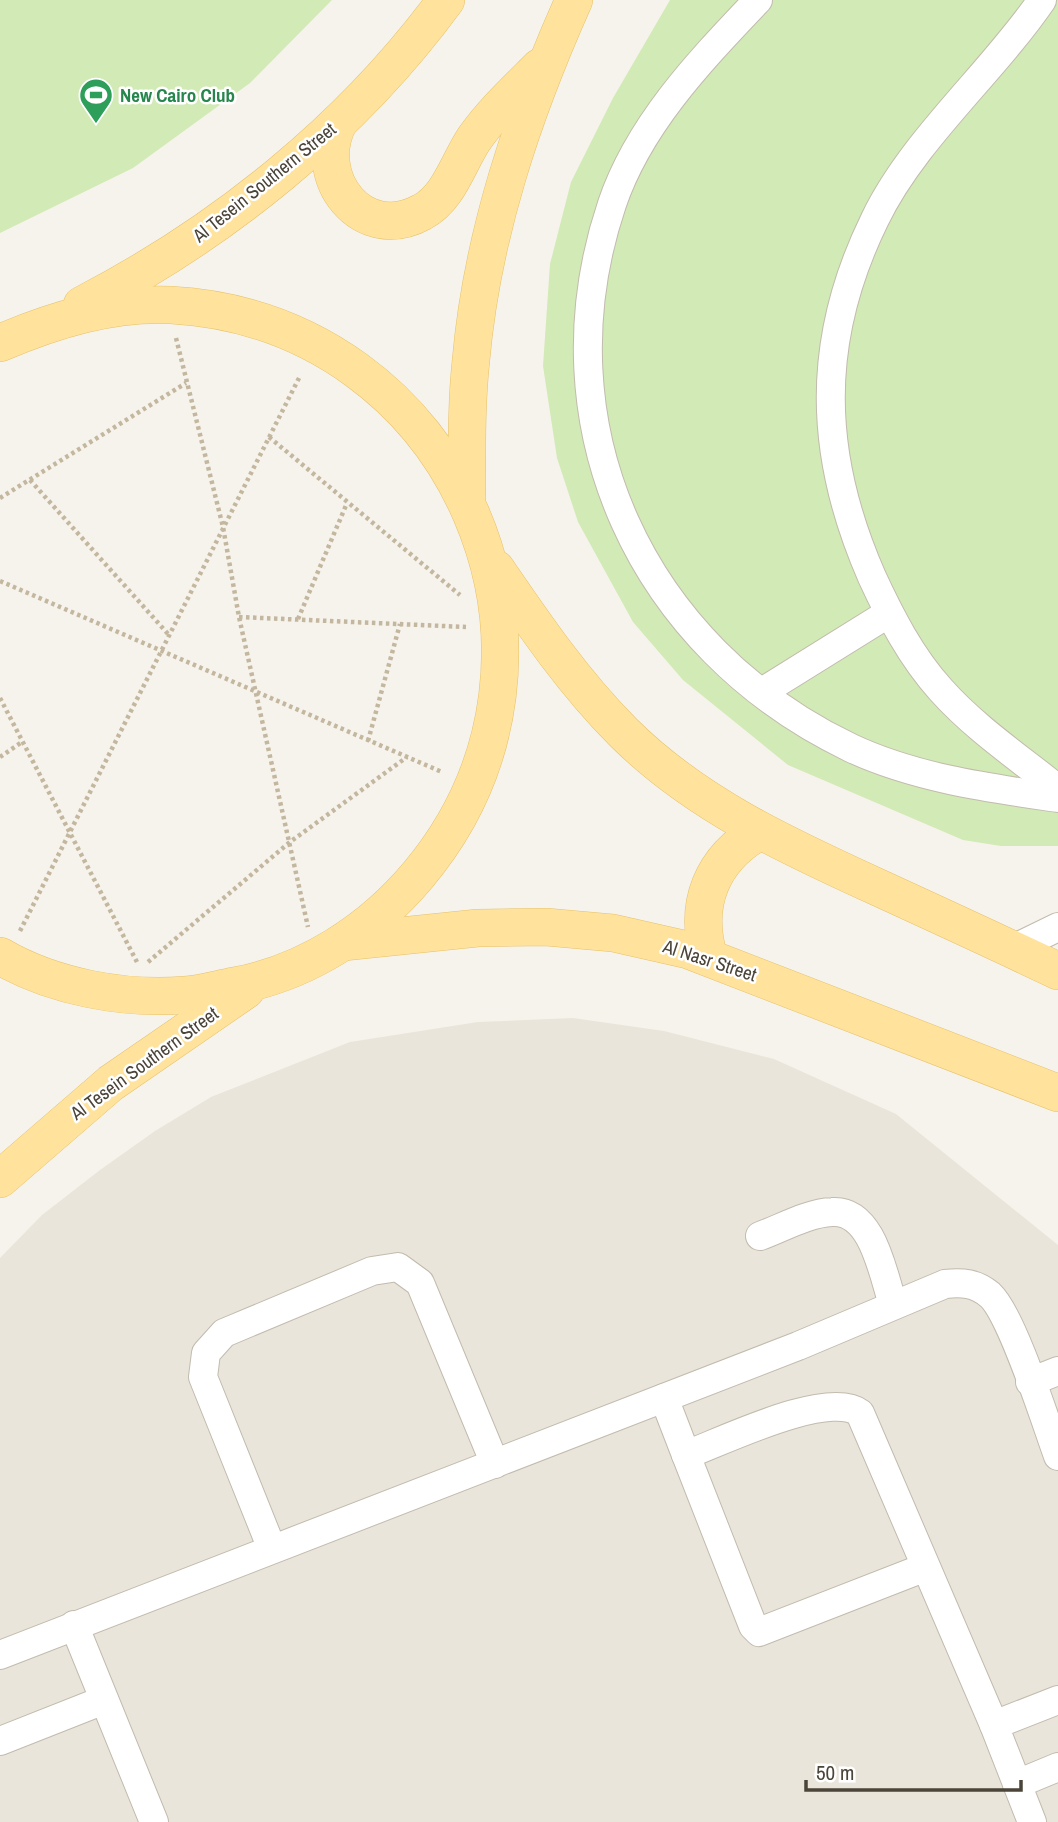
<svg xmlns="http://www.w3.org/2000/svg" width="1058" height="1822" font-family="'Archivo Narrow',sans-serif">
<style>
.residential{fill:#eae5da}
.green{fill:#d2eab5}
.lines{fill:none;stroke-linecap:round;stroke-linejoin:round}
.minor-casing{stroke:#c2bbae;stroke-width:30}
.major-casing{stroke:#e6c16a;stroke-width:38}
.path{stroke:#c4b79f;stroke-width:4.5;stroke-dasharray:3.5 3.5;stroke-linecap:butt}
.minor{stroke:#fff;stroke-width:28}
.major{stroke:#ffe39c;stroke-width:37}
.labels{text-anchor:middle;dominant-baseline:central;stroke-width:5;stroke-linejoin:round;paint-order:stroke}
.leisure-label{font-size:19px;font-weight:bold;fill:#27864d;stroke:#fff;text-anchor:start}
.street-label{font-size:19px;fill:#4b4439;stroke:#fff}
</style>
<rect width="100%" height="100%" fill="#f6f3ec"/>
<path class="residential" d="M573,1018L664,1031L774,1059L896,1114L1058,1245V1822H0V1258L42,1215L100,1170L155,1131L211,1097L350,1042L478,1022Z"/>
<g class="green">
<path d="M0,0H332L250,83L133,168L0,233Z"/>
<path d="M670,0H1058V846H1001L963,840L788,765L683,680L633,622L578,522L557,458L543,366L550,264L571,182L613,98Z"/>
</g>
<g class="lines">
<g class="minor-casing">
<g id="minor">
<path d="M758,0C701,60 639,124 612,204C537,426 642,648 851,748C915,778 989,788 1058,798"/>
<path d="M1042,0C992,73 913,140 875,219C815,341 818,454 872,577C890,616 911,657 941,690C975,728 1018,757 1058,789"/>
<path d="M762,692L889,613"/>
<path d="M1013,949L1058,927"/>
<path d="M760,1236C782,1228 808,1213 832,1212C873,1209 883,1275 893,1304"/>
<path d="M1030,1382L1058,1371"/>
<path d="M664,1398L686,1455"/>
<path d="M272,1549L203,1377L206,1353L224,1333L372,1271L398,1267L420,1283L495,1464"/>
<path d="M926,1567L759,1632L753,1626L686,1455C723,1441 829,1389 860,1413L994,1725"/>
<path d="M74,1625L154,1822"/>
<path d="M0,1655L798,1346L945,1284C962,1282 976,1283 990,1295C1012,1315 1046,1423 1058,1456"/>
<path d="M0,1741L104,1700"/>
<path d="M1017,1784L1058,1767"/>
<path d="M1032,1822L994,1725L1058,1700"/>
</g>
</g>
<g class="major-casing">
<g id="major">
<path d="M339,122C310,177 362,245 422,212C449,198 458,163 474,139C493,112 517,90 540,67"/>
<path d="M82,305C223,232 352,128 446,0"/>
<path d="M0,343C54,320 112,302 171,305C458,321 602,656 418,875C371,931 306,973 234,986C218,989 201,994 185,995C124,1000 53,987 0,956"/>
<path d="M467,498C467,452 466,406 471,360C482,235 523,114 574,0"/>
<path d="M496,569C535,626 574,683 623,732C694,803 785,845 875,886C936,914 997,942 1058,971"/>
<path d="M343,942L478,928L546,927L613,933L688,950L1058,1093"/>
<path d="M709,957C693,904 712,858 760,831"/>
<path d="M0,1179L111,1083L246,990"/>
</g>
</g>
<g class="path">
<path d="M176,338L223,527L239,617L308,927"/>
<path d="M269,437L460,595"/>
<path d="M30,480L169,635"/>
<path d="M0,498L186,383"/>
<path d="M0,581L442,772"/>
<path d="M239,617L466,627"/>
<path d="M298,619L347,503"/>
<path d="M0,698L138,964"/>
<path d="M368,741L400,624"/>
<path d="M0,757L22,742"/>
<path d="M20,931L300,376"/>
<path d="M148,962L290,842L407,757"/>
</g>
<use href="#minor" class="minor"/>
<use href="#major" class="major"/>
</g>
<defs>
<g id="stadium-pin" transform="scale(1.75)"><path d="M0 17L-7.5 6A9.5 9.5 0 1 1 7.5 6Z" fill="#2e9e5b" stroke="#fff"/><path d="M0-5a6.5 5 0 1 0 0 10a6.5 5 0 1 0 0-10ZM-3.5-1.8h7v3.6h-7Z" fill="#fff"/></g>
</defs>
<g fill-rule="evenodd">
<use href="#stadium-pin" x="96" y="95"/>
</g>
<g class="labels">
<g class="leisure-label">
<text x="120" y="95">New Cairo Club</text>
</g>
<g class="street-label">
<text transform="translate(264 182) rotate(-39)">Al Tesein Southern Street</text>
<text transform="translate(710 960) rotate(18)">Al Nasr Street</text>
<text transform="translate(144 1063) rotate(-36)">Al Tesein Southern Street</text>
</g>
</g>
<path d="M806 1780v10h215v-10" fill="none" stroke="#4b4439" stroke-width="3.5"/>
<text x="816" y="1780" font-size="21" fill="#4b4439" stroke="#ffffff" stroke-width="5" paint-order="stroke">50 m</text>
</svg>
